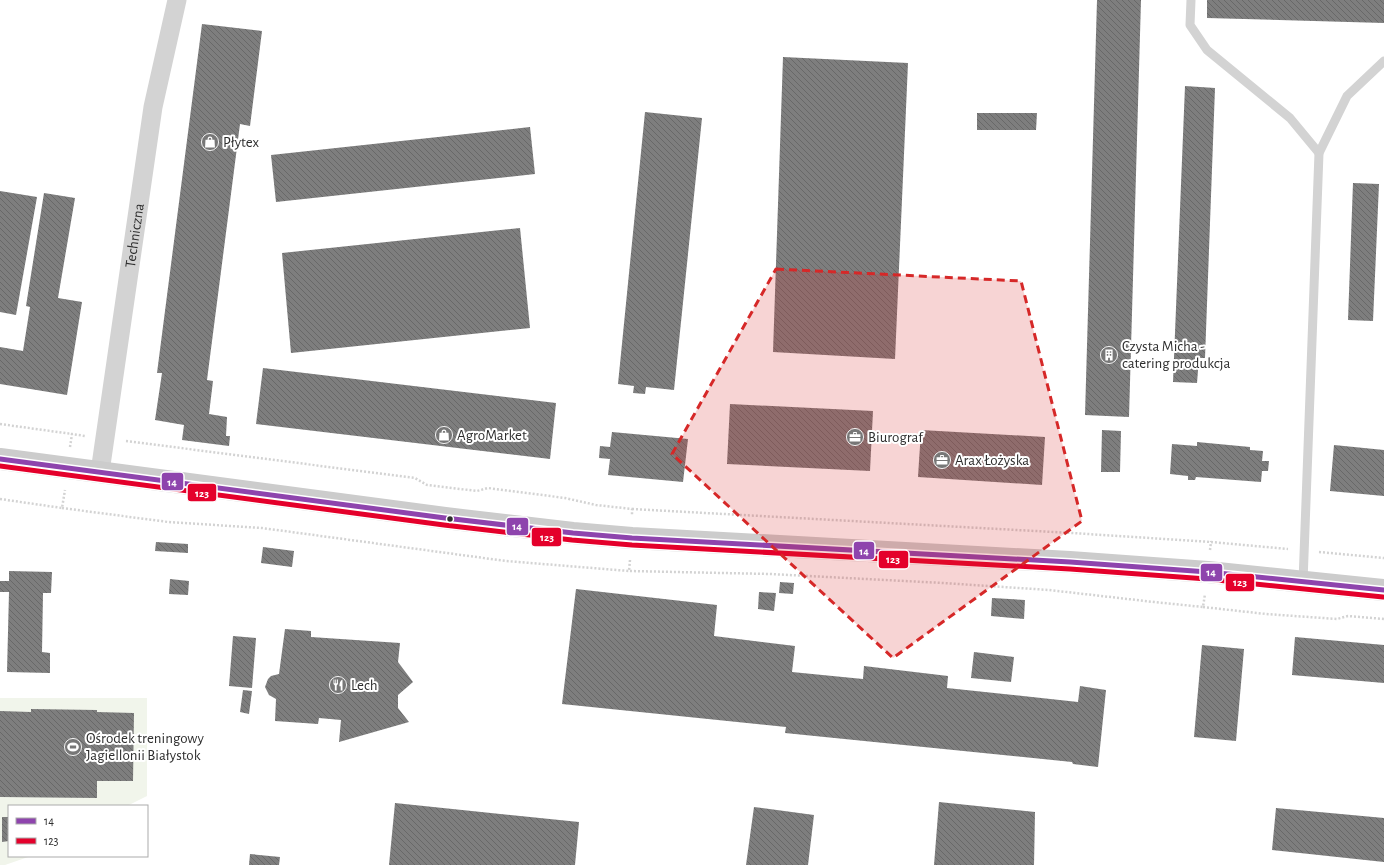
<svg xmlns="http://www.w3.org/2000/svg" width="1384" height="865" font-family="'Alegreya Sans',sans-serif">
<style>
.garden{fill:#f1f5eb}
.building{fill:url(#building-back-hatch)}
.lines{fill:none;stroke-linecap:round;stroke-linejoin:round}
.path{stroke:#d3d3d3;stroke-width:2.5;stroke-dasharray:2 2;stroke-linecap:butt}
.lane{stroke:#d3d3d3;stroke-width:9}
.street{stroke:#d3d3d3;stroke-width:19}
.secondary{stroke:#ccc;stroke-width:22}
.bus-1-casing{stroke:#fff;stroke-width:8}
.bus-2-casing{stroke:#fff;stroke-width:8}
.bus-1{stroke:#8e44ad;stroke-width:5}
.bus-2{stroke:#e4002b;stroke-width:5}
.marked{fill:#d62828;fill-opacity:0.2;stroke:#d62828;stroke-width:3;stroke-dasharray:8 5;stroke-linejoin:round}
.bus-dot{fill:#2e2e2e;stroke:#fff;stroke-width:1.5}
.labels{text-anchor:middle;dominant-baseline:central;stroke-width:4;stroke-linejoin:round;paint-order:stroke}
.poi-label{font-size:15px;fill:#2e2e2e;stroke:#fff;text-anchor:start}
.street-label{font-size:15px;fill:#2e2e2e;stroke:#fff}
.line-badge{stroke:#fff;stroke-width:1.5}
.badge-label{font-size:11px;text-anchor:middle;font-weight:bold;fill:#fff}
</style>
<defs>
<pattern id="building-back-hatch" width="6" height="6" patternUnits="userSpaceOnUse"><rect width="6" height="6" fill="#7e7e7e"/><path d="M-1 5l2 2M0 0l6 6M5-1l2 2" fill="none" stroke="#686868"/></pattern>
</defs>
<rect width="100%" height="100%" fill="#fff"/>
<path class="garden" d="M0,698H147V796L127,806H9V856H31L5,865H0Z"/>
<g class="building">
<path d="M1097,0H1141L1129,417L1085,415Z"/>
<path d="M1207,0H1384V23L1207,18Z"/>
<path d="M202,24L262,31L250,126L240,124L207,380L213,381L209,414L227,417L226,436H230L229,446L182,440L184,425L155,420L162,373H157Z"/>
<path d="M783,57L908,63L895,359L773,352Z"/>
<path d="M1185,86L1215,88L1205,358H1199L1197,383L1173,382Z"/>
<path d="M645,112L702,118L674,390L646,387L645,394L633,393L634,386L618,384Z"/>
<path d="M977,113H1037L1036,130H977Z"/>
<path d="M530,127L535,174L276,202L271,155Z"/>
<path d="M1353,183L1379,184L1373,321L1348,320Z"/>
<path d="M0,191L37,197L16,315L0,312Z"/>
<path d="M44,193L75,198L58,298L82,302L67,395L0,384V347L23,351L30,307L26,306Z"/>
<path d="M520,228L530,328L291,353L282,253Z"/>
<path d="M263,368L556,403L550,459L256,424Z"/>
<path d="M730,404L873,411L870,471L727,464Z"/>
<path d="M921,430L1045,437L1042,485L918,477Z"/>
<path d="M1102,430L1121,431L1120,472H1101Z"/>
<path d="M612,432L688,439L683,482L608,475L610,459L599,458L600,446L610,447Z"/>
<path d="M1197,442L1250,447V450L1263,451L1262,461H1269L1268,471H1262L1261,482L1196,477L1195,480H1188V476L1170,474L1172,444L1197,446Z"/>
<path d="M1334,445L1384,450V496L1330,491Z"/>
<path d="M156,542L188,544V553L155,551Z"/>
<path d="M263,547L294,551L292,567L261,563Z"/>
<path d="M9,571L52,572L51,593H43L42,652L50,653V673L7,672L9,592H0V581H9Z"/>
<path d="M170,579L189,581L188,595L169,594Z"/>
<path d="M780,582L794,583L793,594L779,593Z"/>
<path d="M576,589L717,605L714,636L795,646L792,672L863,679L864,666L948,676L947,688L1078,702L1080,686L1106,690L1098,767L1073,764L1072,762L785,733L786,727L562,704Z"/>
<path d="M759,592L776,593L774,611L758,609Z"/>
<path d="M992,598L1025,600L1024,619L991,616Z"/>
<path d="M285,629L311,631V637L400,643L398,662L413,682L398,695V708L409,722L339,742L341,720L319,718L318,724L275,721L276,699L269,695L265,687L268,679L271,676L279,674Z"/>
<path d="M233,636L256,638L252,688L229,686Z"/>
<path d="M1295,637L1384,645V683L1292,675Z"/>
<path d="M1202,645L1244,649L1236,741L1194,737Z"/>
<path d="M974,652L1014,657L1011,682L971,678Z"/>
<path d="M243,690L252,691L249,714L240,712Z"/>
<path d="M31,709L97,710V712L134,713L133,781H97V798L0,797V711L31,712Z"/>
<path d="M939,802L1035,812L1034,865H934Z"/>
<path d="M395,803L579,822L575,865H389Z"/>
<path d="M754,807L814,815L808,865H746Z"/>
<path d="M1276,808L1384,818V862L1272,850Z"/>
<path d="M2,817H9V841L2,842Z"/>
<path d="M250,854L280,857L279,865H249Z"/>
</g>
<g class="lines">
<g class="path">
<path d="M0,424L72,434"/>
<path d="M126,441L415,478L427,485L477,491L488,488L565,498L596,505L632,509V515"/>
<path d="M70,447L72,434L85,436"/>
<path d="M0,499L62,508L65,490"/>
<path d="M62,508L168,522L262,528L506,561L629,571"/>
<path d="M632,509L1072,533L1211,542"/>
<path d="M1210,550L1211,542L1288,549"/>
<path d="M1319,552L1384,558"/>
<path d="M630,560L629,571L770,574L943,583L1049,590L1154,602L1203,607L1205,594"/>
<path d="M1203,607L1266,614L1337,619L1348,616L1384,619"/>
</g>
<g class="lane">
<path d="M1191,0L1190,25L1207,50L1290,118L1319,153"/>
<path d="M1303,582L1319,153L1347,96L1384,61"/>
</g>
<path class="street" id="s1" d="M100,472L153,107L177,0"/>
<path class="secondary" d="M0,459L445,518L573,533L632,538L1070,562L1208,572L1384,590"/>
<g class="bus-1-casing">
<path id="bus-1" d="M0,459L445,518L573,533L632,538L1070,562L1208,572L1384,590"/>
</g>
<g class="bus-2-casing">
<path id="bus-2" d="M0,466L444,525L572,540L632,545L1070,569L1207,579L1383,597"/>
</g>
<use href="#bus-1" class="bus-1"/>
<use href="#bus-2" class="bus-2"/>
</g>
<path class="marked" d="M776,269L1021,281L1082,521L893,658L672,454Z"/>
<defs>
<g id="shop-disc" transform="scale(0.9)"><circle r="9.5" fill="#777" stroke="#fff"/><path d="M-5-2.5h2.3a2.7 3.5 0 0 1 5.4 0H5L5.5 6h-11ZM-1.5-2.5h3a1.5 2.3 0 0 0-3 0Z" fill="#fff"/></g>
<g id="building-disc" transform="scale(0.9)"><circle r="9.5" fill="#777" stroke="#fff"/><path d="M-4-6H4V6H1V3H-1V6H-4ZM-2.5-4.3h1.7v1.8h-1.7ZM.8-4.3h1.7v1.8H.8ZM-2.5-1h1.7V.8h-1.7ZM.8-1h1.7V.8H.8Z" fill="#fff"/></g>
<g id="office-disc" transform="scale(0.9)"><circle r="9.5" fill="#777" stroke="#fff"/><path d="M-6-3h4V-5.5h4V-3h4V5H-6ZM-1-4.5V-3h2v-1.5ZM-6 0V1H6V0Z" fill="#fff"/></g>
<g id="restaurant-disc" transform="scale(0.9)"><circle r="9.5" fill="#777" stroke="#fff"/><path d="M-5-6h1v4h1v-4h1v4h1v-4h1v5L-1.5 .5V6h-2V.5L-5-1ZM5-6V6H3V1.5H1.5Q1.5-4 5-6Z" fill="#fff"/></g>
<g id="stadium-disc" transform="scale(0.9)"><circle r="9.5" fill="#777" stroke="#fff"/><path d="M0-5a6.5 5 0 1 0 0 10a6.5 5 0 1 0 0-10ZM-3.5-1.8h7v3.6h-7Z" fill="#fff"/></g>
</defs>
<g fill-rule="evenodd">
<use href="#shop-disc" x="210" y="142"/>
<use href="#building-disc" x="1109" y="355"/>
<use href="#shop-disc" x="444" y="435"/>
<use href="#office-disc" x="855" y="437"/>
<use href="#office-disc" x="942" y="460"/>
<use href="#restaurant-disc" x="338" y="685"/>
<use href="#stadium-disc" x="73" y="747"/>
</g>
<circle class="bus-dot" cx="450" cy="519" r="3.5"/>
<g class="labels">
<g class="poi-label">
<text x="223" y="142">Płytex</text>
<text x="1122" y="346">Czysta Micha -<tspan x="1122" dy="17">catering produkcja</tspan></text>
<text x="457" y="435">AgroMarket</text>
<text x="868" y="437">Biurograf</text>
<text x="955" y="460">Arax Łożyska</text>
<text x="351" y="685">Lech</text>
<text x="86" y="738">Ośrodek treningowy<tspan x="86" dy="17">Jagiellonii Białystok</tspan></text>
</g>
<g class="street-label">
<text stroke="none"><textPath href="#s1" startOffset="239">Techniczna</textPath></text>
</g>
</g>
<g class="line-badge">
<rect x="161" y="472" width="23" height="19" rx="4" fill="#8e44ad"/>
<rect x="187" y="483" width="30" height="19" rx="4" fill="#e4002b"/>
<rect x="506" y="517" width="23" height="19" rx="4" fill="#8e44ad"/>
<rect x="531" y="527" width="31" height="20" rx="4" fill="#e4002b"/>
<rect x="853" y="541" width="22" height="19" rx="4" fill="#8e44ad"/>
<rect x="878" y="550" width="31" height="19" rx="4" fill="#e4002b"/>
<rect x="1200" y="563" width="23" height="19" rx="4" fill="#8e44ad"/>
<rect x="1225" y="573" width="30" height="19" rx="4" fill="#e4002b"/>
</g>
<g class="badge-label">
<text x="172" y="486">14</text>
<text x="202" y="497">123</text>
<text x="517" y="530">14</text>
<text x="547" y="541">123</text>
<text x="864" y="555">14</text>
<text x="893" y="563">123</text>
<text x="1211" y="576">14</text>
<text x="1240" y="586">123</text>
</g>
<rect x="8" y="805" width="140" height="52" fill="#ffffff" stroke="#ababab"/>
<rect x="16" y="818" width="20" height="6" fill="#8e44ad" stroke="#ababab"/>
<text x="44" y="825" font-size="12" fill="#2e2e2e">14</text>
<rect x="16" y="838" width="20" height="6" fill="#e4002b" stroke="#ababab"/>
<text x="44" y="845" font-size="12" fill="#2e2e2e">123</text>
</svg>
